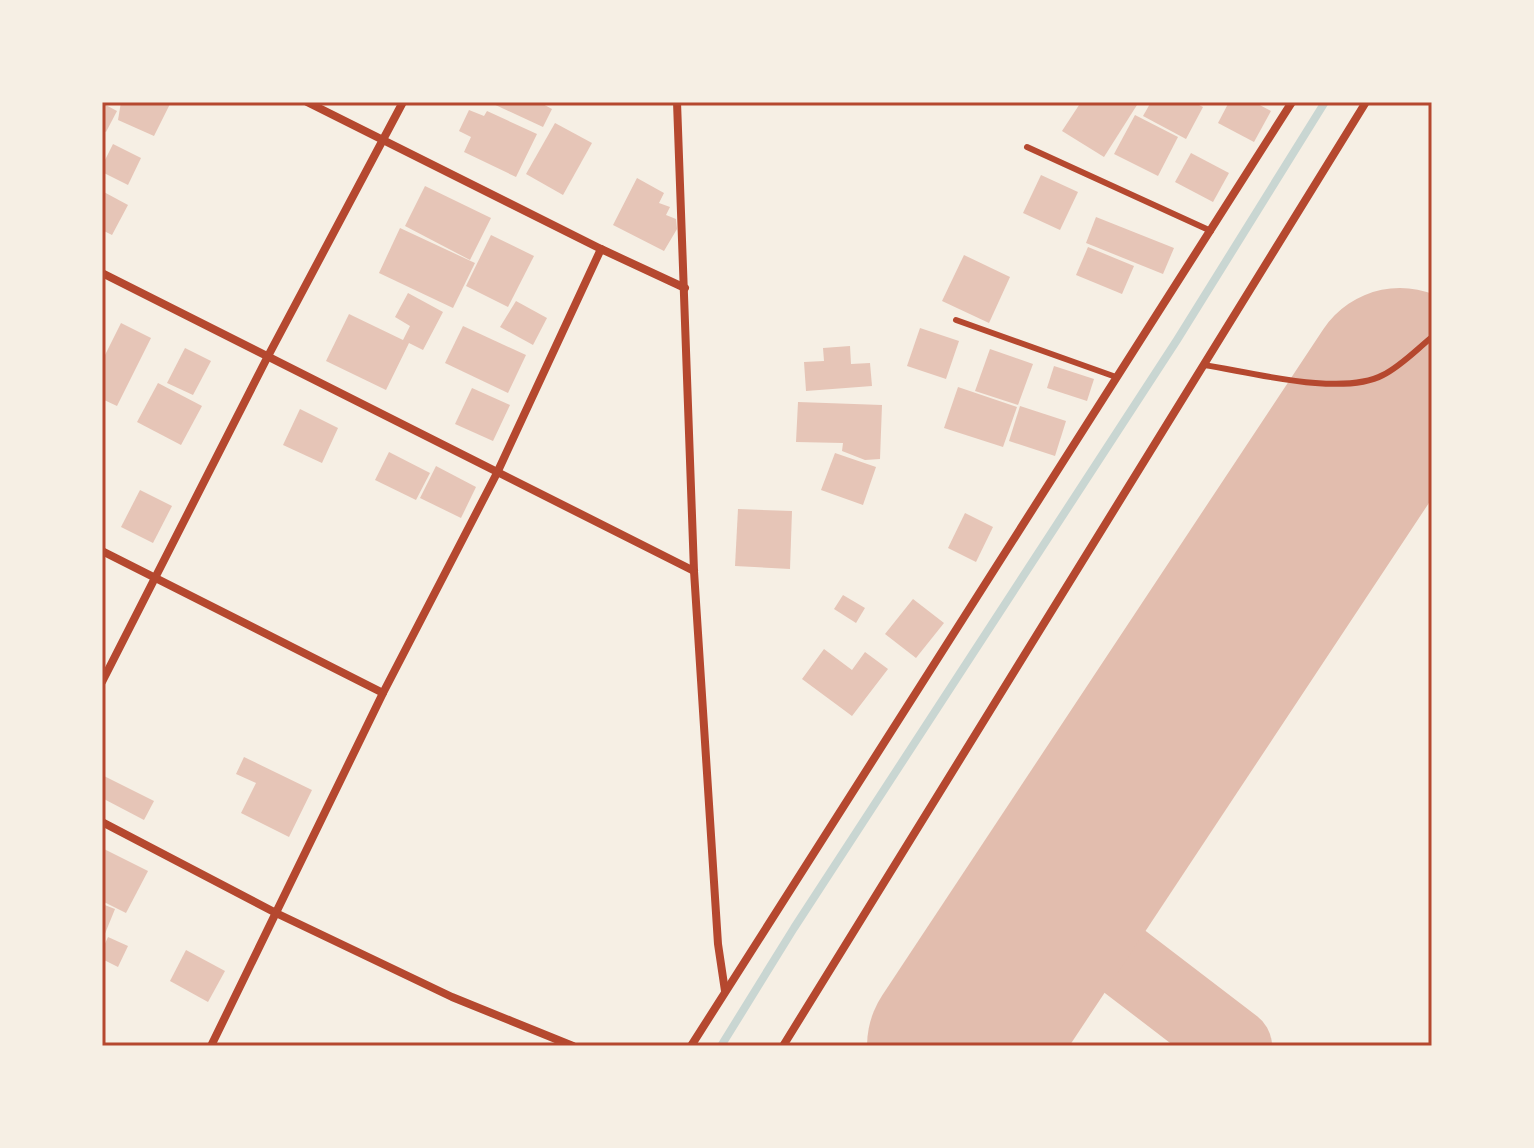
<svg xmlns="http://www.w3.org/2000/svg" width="1534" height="1148" font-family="Roboto,sans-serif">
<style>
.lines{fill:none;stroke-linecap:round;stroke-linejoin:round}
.stream{stroke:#c9d6d2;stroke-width:8}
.taxiway{stroke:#e2bdae;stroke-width:74}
.runway{stroke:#e2bdae;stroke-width:184}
.building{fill:#e6c5b7}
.service{stroke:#b5482f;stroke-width:6}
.minor{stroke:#b5482f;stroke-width:8}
.neatline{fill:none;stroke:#b5482f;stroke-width:3}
</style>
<rect width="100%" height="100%" fill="#f6efe4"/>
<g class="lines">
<path class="stream" d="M721,1046L794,928L1177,340L1325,102"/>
<path class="taxiway" d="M1052,906L1235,1046"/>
<path class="runway" d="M959,1046L1400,380"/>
</g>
<g class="building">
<path d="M121,102H171L154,136L118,120Z"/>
<path d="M489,102H539L552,109L543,127Z"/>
<path d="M1081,102H1132L1137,105L1104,157L1062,131Z"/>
<path d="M1151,102H1193L1203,107L1186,139L1143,116Z"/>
<path d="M1229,102H1254L1271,111L1254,142L1218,123Z"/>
<path d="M102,103L117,111L106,132L102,130Z"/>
<path d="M469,110L484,116L487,111L537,134L516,177L464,152L471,137L459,131Z"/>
<path d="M1135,115L1178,137L1158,176L1114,154Z"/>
<path d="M555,123L592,143L563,195L526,174Z"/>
<path d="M113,144L141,158L128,185L102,172V166Z"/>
<path d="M1191,153L1229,173L1213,202L1175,182Z"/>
<path d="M1041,175L1078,192L1060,230L1023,213Z"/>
<path d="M637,178L664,193L659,203L670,207L666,215L676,219L677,229L664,251L613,225Z"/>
<path d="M425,186L491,218L470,260L405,226Z"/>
<path d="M102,191L128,205L112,235L102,230Z"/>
<path d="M1096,217L1174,248L1163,274L1086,243Z"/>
<path d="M400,228L475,263L453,308L379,273Z"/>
<path d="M491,235L534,256L508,307L466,286Z"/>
<path d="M1088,247L1134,266L1122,294L1076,275Z"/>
<path d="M964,255L1010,277L989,323L942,301Z"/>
<path d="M408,293L443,312L423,350L409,343L386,390L326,361L349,314L403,340L410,326L395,317Z"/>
<path d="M516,301L547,318L533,345L500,327Z"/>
<path d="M121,323L151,338L117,406L102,399V361Z"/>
<path d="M463,326L526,355L508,393L445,363Z"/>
<path d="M920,328L959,341L946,379L907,366Z"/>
<path d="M850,346L851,364L870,363L872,386L806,391L804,362L824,361L823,348Z"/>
<path d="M185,348L211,361L193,395L167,383Z"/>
<path d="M990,349L1033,364L1018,405L975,391Z"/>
<path d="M1054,366L1094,379L1087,401L1047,388Z"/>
<path d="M158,383L202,406L181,445L137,422Z"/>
<path d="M958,387L1017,407L1003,447L944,428Z"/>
<path d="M472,388L510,405L493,441L455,424Z"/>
<path d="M798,402L882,405L880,459L865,460L842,451L843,443L796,442Z"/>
<path d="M1020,406L1066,421L1055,456L1009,441Z"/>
<path d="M300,409L338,428L322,463L283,445Z"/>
<path d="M389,452L430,473L416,500L375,480Z"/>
<path d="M835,453L876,467L863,505L821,490Z"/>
<path d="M436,466L476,487L461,518L420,498Z"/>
<path d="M140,490L172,506L153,543L121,527Z"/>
<path d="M738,509L792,511L790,569L735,566Z"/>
<path d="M965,513L993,527L976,562L948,548Z"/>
<path d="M843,595L865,608L856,623L834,609Z"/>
<path d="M913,599L944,623L916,658L885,634Z"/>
<path d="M824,649L852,670L865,652L888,669L852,716L802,679Z"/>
<path d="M244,757L312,790L289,837L241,813L256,783L236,774Z"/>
<path d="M102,775L154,801L144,820L102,798Z"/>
<path d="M102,848L148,871L126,913L102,901Z"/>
<path d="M102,904L115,909L102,941Z"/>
<path d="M108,937L128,946L118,967L102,959V950Z"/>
<path d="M186,950L225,971L208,1002L170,981Z"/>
</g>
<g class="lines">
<g class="service">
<path d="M1027,147L1211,231"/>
<path d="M956,320L1116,377"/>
<path d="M1204,365C1250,372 1342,397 1383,375C1401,366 1416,350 1432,337"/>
</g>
<g class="minor">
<path d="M307,102L601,249L685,288"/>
<path d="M677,102L694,571L718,944L725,991"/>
<path d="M102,273L694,571"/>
<path d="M102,551L383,693"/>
<path d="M102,682L267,358L403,102"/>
<path d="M102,822L276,913L452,997L573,1046"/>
<path d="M211,1046L383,693L497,473L601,249"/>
<path d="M691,1046L1292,102"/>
<path d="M783,1046L1366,102"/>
</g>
</g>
<rect width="1534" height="1148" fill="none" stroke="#f6efe4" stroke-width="208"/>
<rect x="104" y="104" width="1326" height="940" class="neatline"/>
</svg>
